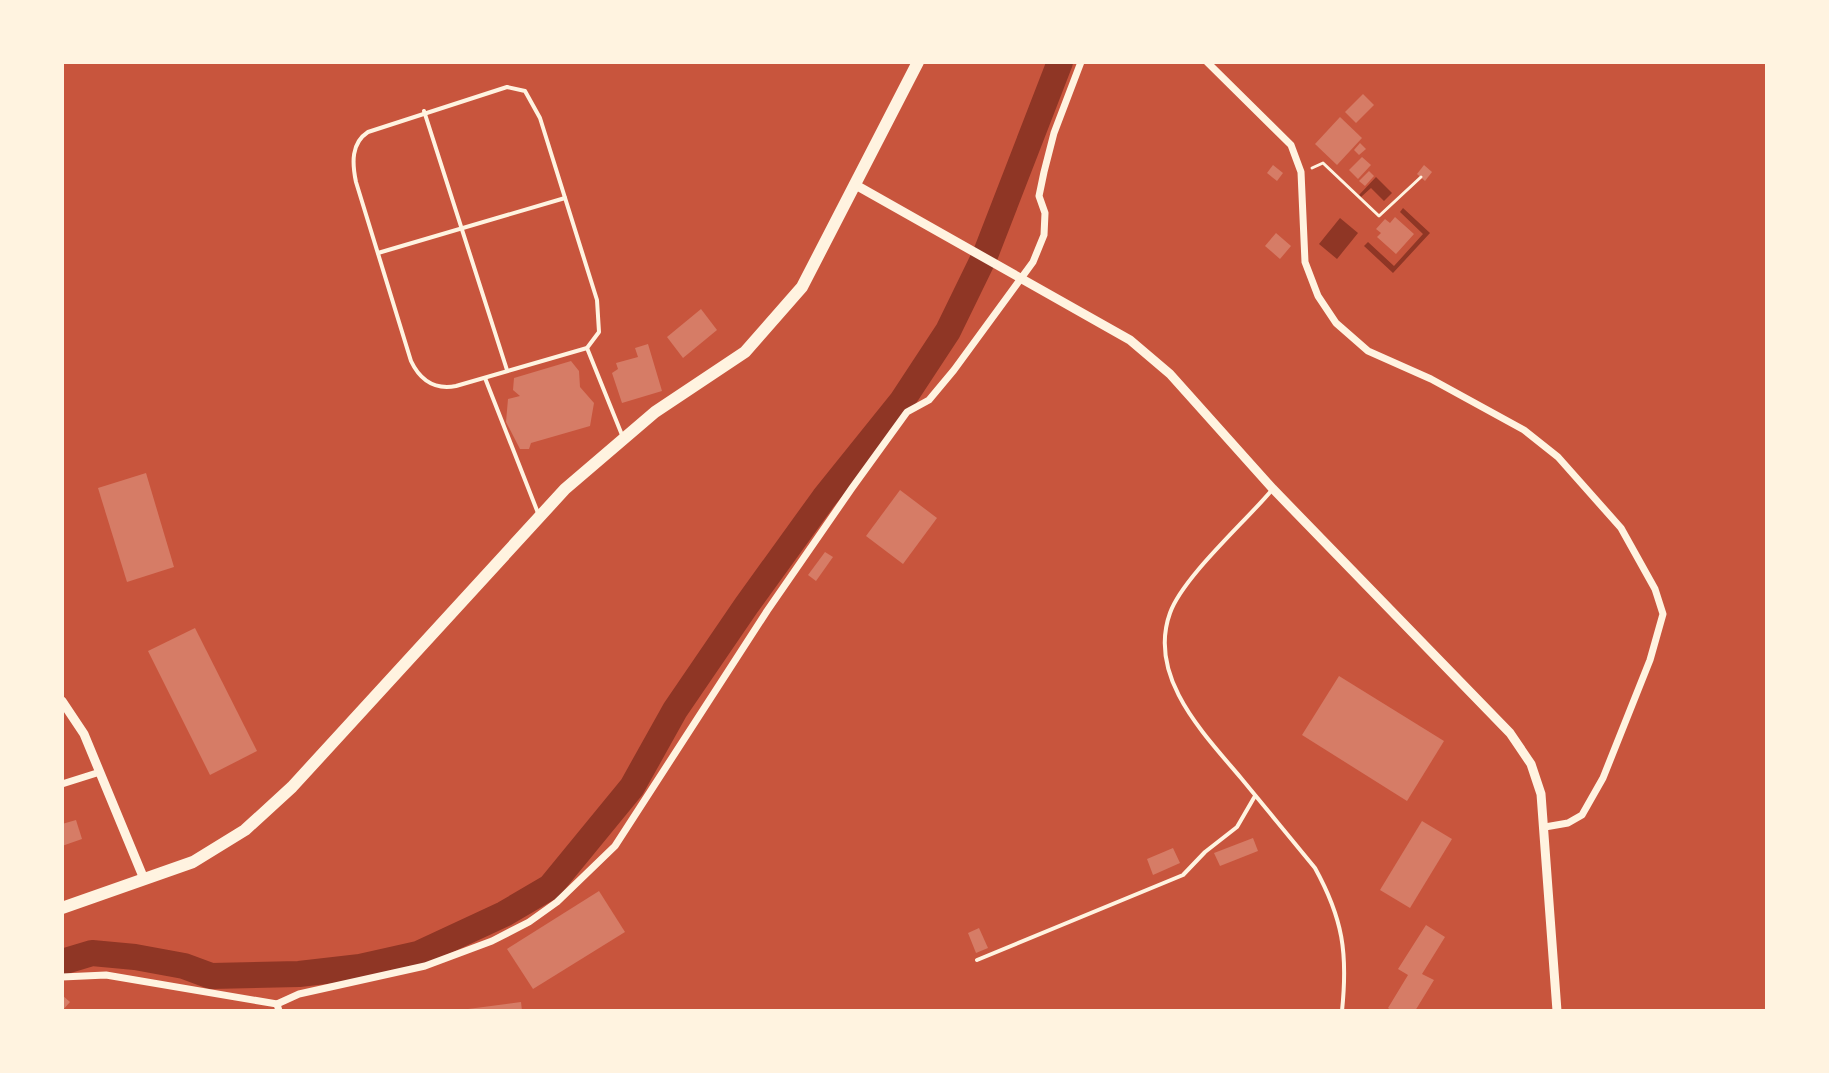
<svg xmlns="http://www.w3.org/2000/svg" width="1829" height="1073" font-family="'DejaVu Sans',sans-serif">
<style>
.water{fill:#8f3625}
.lines{fill:none;stroke-linecap:round;stroke-linejoin:round}
.river{stroke:#8f3625;stroke-width:26}
.building{fill:#d67c66}
.path{stroke:#fff3e0;stroke-width:3}
.service{stroke:#fff3e0;stroke-width:4}
.minor{stroke:#fff3e0;stroke-width:7}
.tertiary{stroke:#fff3e0;stroke-width:9}
.primary{stroke:#fff3e0;stroke-width:12}
</style>
<rect width="100%" height="100%" fill="#c8553d"/>
<g class="water">
<path d="M1376,177L1392,193L1384,201L1371,188L1361,197L1359,195Z"/>
<path d="M1403,208L1430,233L1393,273L1364,246L1368,242L1394,266L1423,234L1400,212Z"/>
<path d="M1340,218L1358,233L1337,259L1319,244Z"/>
</g>
<g class="lines">
<path class="river" d="M62,962L92,953L135,957L184,966L211,976L299,974L360,967L418,954L504,914L550,887L632,787L675,710L746,606L824,498L902,401L948,331L986,253L1060,62"/>
</g>
<g class="building">
<path d="M1363,94L1374,105L1356,123L1345,112Z"/>
<path d="M1340,117L1362,138L1337,165L1315,144Z"/>
<path d="M1360,143L1366,149L1359,155L1354,150Z"/>
<path d="M1362,157L1371,165L1358,179L1349,170Z"/>
<path d="M1273,165L1283,173L1277,181L1267,173Z"/>
<path d="M1424,165L1432,172L1425,181L1417,174Z"/>
<path d="M1369,171L1374,176L1365,186L1359,181Z"/>
<path d="M1395,217L1414,234L1396,254L1377,237L1381,233L1376,229L1385,219L1390,223Z"/>
<path d="M1276,233L1291,246L1280,259L1265,246Z"/>
<path d="M701,309L717,330L683,358L667,337Z"/>
<path d="M648,344L662,391L622,403L612,373L618,369L616,363L638,357L635,348Z"/>
<path d="M571,361L579,371L580,387L594,403L590,426L531,443L529,449H520L506,422L508,399L520,396L513,390L514,378Z"/>
<path d="M146,473L174,567L127,582L98,488Z"/>
<path d="M900,490L937,518L903,564L866,536Z"/>
<path d="M825,552L833,557L816,581L808,575Z"/>
<path d="M195,628L257,751L210,775L148,651Z"/>
<path d="M1339,676L1444,741L1407,801L1302,735Z"/>
<path d="M76,820L82,839L62,846V824Z"/>
<path d="M1422,821L1452,839L1410,908L1380,890Z"/>
<path d="M1253,838L1258,851L1220,866L1214,853Z"/>
<path d="M1173,848L1180,863L1153,875L1147,859Z"/>
<path d="M599,891L625,932L533,989L507,949Z"/>
<path d="M1426,925L1445,937L1422,974L1434,980L1415,1011H1392L1388,1008L1408,975L1398,969Z"/>
<path d="M979,928L988,948L976,953L968,933Z"/>
<path d="M62,995L70,1002L62,1011Z"/>
<path d="M521,1002L522,1011H468V1009Z"/>
</g>
<g class="lines">
<path class="path" d="M1312,168L1323,163L1379,216L1421,177"/>
<g class="service">
<path d="M507,87L525,91L540,118L597,300L599,332L587,348L456,386C435,390 420,380 411,361L356,182C352,163 351,143 368,132Z"/>
<path d="M424,111L507,370"/>
<path d="M378,253L565,198"/>
<path d="M587,348L622,435"/>
<path d="M485,378L538,513"/>
<path d="M1271,491C1245,522 1183,577 1170,613C1147,677 1204,734 1241,778C1266,808 1290,838 1315,868C1343,919 1348,953 1342,1011"/>
<path d="M977,960L1183,875L1205,852L1237,827L1255,796"/>
</g>
<g class="minor">
<path d="M1207,62L1291,145L1301,172L1305,262L1318,296L1336,323L1368,351L1431,379L1524,430L1558,457L1621,528L1655,589L1663,614L1650,660L1603,778L1582,815L1568,823L1545,827"/>
<path d="M62,784L100,772"/>
<path d="M62,977L106,975L277,1004"/>
<path d="M279,1011L277,1004L299,994L425,966L492,941L529,922L557,902L615,846L767,611L852,488L907,412L929,400L954,370L1033,262L1044,235L1045,213L1039,196L1044,172L1054,133L1081,62"/>
</g>
<g class="tertiary">
<path d="M854,184L1130,340L1170,374L1273,489L1510,733L1531,764L1541,794L1557,1011"/>
<path d="M62,701L84,734L144,879"/>
</g>
<path class="primary" d="M62,908L193,862L245,830L292,787L565,489L655,412L745,352L802,287L918,62"/>
</g>
<rect width="1829" height="1073" fill="none" stroke="#fff3e0" stroke-width="128"/>
</svg>
